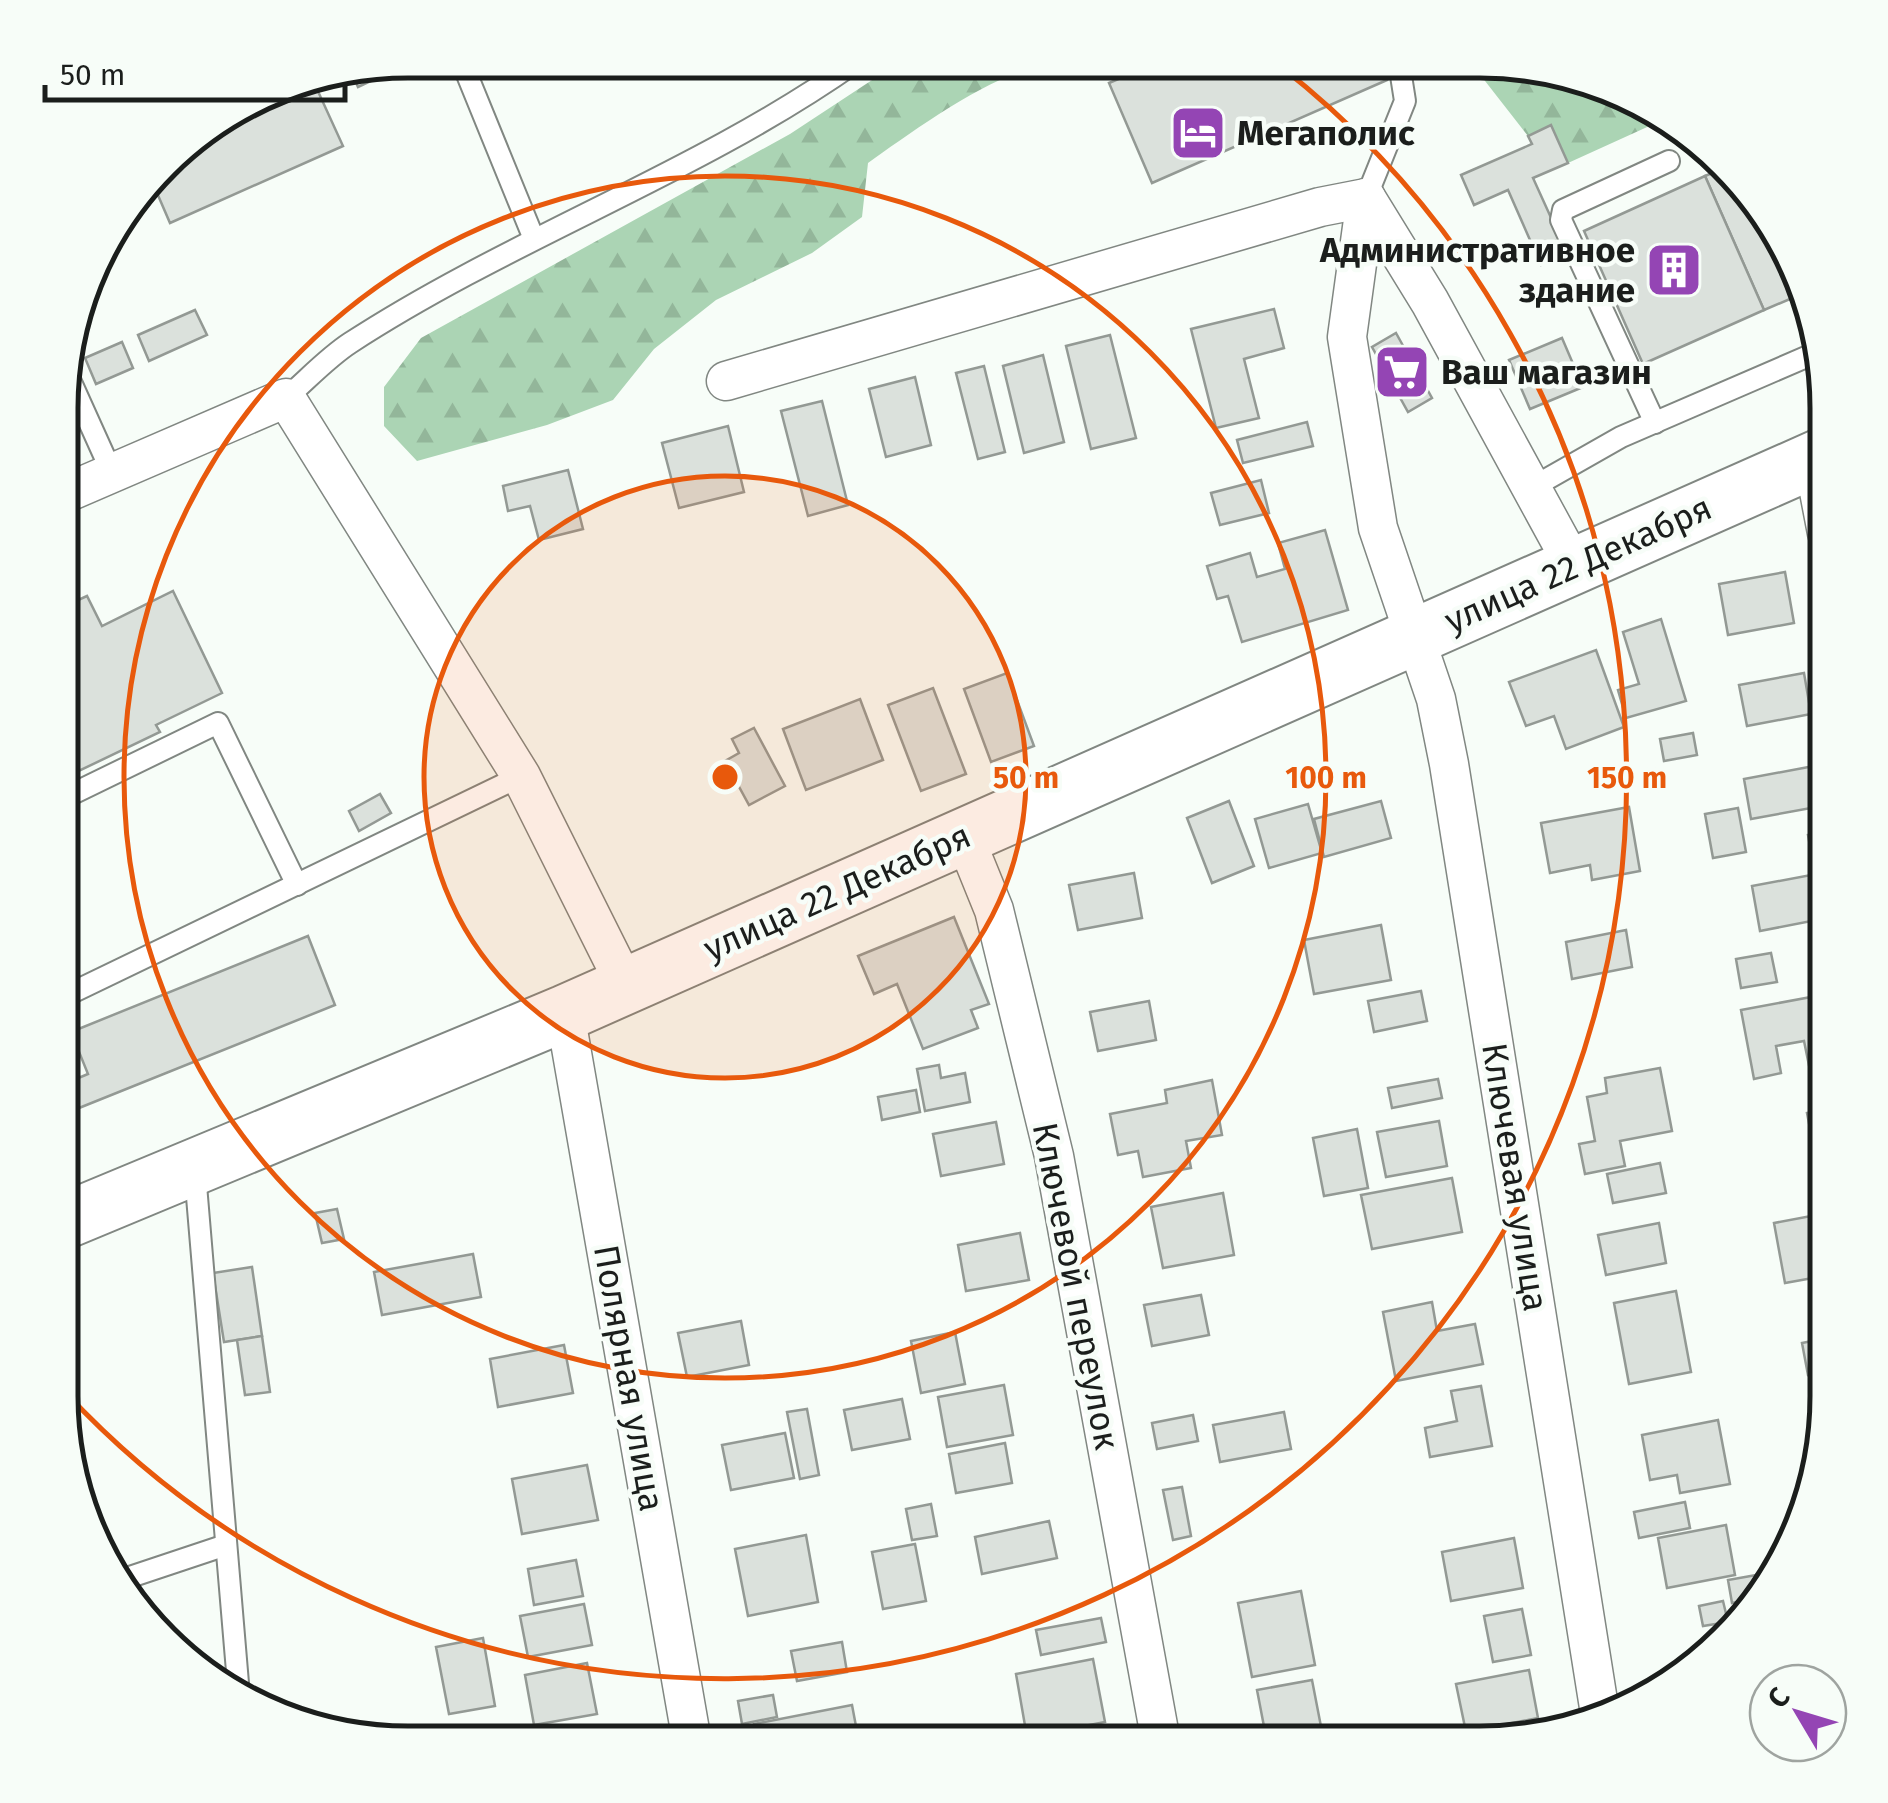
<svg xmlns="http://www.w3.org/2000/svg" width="1888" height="1803" font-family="'Fira Sans',sans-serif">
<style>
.forest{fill:url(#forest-firs)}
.building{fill:#dbe1dc;stroke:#939994;stroke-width:2.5}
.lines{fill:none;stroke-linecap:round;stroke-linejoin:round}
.lane-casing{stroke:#818782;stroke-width:24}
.street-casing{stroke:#818782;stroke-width:41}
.primary-casing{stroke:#818782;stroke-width:59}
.lane{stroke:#fff;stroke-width:20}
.street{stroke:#fff;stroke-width:38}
.primary{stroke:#fff;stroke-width:55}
.ring{fill:none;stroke:#e8590c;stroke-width:5}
.labels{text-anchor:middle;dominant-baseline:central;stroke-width:9;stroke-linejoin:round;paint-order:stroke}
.poi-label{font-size:35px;font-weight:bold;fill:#1b1e1c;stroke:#f7fdf8;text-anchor:start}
.street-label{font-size:35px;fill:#1b1e1c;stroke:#f7fdf8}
.rim{fill:none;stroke:#1b1e1c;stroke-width:5}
.centre{fill:#e8590c;stroke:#f7fdf8;stroke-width:5}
.ring-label{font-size:30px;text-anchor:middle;font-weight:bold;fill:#e8590c;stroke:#f7fdf8;stroke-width:9;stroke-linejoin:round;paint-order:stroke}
</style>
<defs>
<pattern id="forest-firs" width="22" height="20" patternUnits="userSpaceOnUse" patternTransform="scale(2.5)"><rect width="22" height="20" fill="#abd4b4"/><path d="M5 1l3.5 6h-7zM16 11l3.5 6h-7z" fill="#93b69a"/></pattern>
</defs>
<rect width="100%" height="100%" fill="#f7fdf8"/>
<g class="forest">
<path d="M901,61L1088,62C1068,70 1049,66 1028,70C983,80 906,136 868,163L862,217L812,253L716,300L654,349L613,400L547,425L417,461L384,426V387L421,338L790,134Z"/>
<path d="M1471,63H1526L1654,106L1667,118L1568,163L1551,125L1528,136Z"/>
</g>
<g class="building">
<path d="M415,60L358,87L350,69L407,60Z"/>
<path d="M1133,62L1379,63L1387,80L1152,183L1109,83L1137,71Z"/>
<path d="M311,76L343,146L170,223L151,179L179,146L295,79Z"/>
<path d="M1551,125L1568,163L1533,178L1567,253L1541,265L1508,190L1474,205L1461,175L1532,144L1528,136Z"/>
<path d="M1724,168L1756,195L1794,267L1786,271L1797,296L1764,310L1705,176Z"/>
<path d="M1705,176L1764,310L1643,364L1584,231Z"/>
<path d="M1274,309L1284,348L1244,359L1259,418L1216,428L1191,329Z"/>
<path d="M195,310L207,335L149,361L138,335Z"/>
<path d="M1396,333L1432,398L1408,412L1372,347Z"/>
<path d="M1110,335L1136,438L1091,449L1066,346Z"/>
<path d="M1562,338L1583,387L1530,409L1509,360Z"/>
<path d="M122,342L133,368L96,384L85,358Z"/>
<path d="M1043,355L1064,442L1024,453L1003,366Z"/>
<path d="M984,366L1005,452L978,459L956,373Z"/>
<path d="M915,377L931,445L886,457L869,389Z"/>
<path d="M822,401L848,505L808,516L781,411Z"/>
<path d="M1307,422L1313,446L1243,463L1237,440Z"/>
<path d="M728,426L744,492L679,508L662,443Z"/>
<path d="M568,470L583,529L539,540L530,506L508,511L503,486Z"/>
<path d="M1261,480L1269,513L1220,525L1211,493Z"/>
<path d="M1325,530L1348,610L1242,642L1228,596L1217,599L1207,566L1250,553L1257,577L1285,569L1278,543Z"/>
<path d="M1785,572L1794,623L1728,635L1719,584Z"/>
<path d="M173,591L222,693L156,725L160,732L64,778L65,606L87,596L102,626Z"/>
<path d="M1661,619L1686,701L1626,718L1618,690L1639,684L1623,632Z"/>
<path d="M1596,650L1624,727L1566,749L1554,716L1526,726L1509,682Z"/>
<path d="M1007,673L1034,746L991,762L964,689Z"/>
<path d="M1804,673L1811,714L1747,726L1739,685Z"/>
<path d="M933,688L966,774L921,791L888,705Z"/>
<path d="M860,699L883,760L806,790L783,729Z"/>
<path d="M754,728L785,786L749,805L725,761L739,753L732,739Z"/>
<path d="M1693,733L1697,755L1664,761L1660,739Z"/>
<path d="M1814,766L1822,806L1751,819L1744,779Z"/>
<path d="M380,794L391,813L359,831L349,811Z"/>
<path d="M1229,801L1254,866L1212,883L1187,818Z"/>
<path d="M1381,801L1391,838L1324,857L1314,819Z"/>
<path d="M1308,804L1322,853L1269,868L1255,819Z"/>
<path d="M1629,807L1640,871L1592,880L1590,865L1550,873L1541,823Z"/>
<path d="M1738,808L1746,852L1713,858L1705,814Z"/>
<path d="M1827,831V860L1813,863L1808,835Z"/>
<path d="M1827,872V918L1760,931L1752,886Z"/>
<path d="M1134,873L1142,918L1078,930L1069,885Z"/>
<path d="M954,917L989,1004L971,1010L978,1028L923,1049L897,984L874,994L858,956Z"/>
<path d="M1381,925L1391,980L1314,994L1304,940Z"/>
<path d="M1626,930L1632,967L1572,979L1566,942Z"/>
<path d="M308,936L335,1005L74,1110L64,1084L88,1074L71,1032Z"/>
<path d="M1771,953L1777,982L1741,988L1736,959Z"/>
<path d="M1421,991L1427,1021L1374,1032L1368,1001Z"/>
<path d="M1827,994V1087L1814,1090L1804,1041L1776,1046L1781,1073L1754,1079L1741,1010Z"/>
<path d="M1149,1001L1156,1040L1098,1051L1090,1012Z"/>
<path d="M939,1065L941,1078L965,1073L970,1102L925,1111L917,1069Z"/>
<path d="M1660,1068L1672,1131L1620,1141L1625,1166L1585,1174L1579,1144L1595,1141L1587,1097L1607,1093L1605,1078Z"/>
<path d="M1438,1079L1442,1098L1392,1108L1388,1088Z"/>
<path d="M1212,1080L1222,1135L1186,1141L1191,1168L1143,1177L1138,1151L1118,1155L1110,1114L1167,1103L1165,1090Z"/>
<path d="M916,1090L920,1112L882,1120L878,1097Z"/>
<path d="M1827,1109V1153L1815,1155L1807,1113Z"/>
<path d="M1439,1121L1447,1166L1386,1177L1377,1132Z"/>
<path d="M996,1122L1004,1164L941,1176L933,1134Z"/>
<path d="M1357,1129L1368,1188L1324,1196L1313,1138Z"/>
<path d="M1660,1163L1666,1193L1613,1203L1607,1174Z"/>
<path d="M1452,1178L1462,1232L1372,1249L1361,1195Z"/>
<path d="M1223,1193L1234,1255L1163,1268L1151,1207Z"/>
<path d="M337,1209L344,1239L322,1243L315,1213Z"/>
<path d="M1827,1213V1248L1819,1249L1824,1276L1785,1283L1774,1223Z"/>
<path d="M1659,1223L1666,1263L1606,1275L1598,1235Z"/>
<path d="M1020,1233L1029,1280L966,1291L958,1245Z"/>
<path d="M473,1254L481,1297L382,1315L374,1272Z"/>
<path d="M252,1267L262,1336L224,1342L213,1273Z"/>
<path d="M1676,1291L1691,1372L1629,1384L1614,1303Z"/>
<path d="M1201,1295L1209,1335L1152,1346L1144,1305Z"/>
<path d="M1432,1302L1437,1331L1475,1324L1483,1364L1396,1381L1383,1312Z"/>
<path d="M741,1321L749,1365L687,1377L678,1333Z"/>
<path d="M955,1332L965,1384L921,1393L911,1341Z"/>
<path d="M262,1336L270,1392L245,1395L237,1340Z"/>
<path d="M1827,1338V1371L1808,1375L1802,1343Z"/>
<path d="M564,1345L573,1393L498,1407L490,1359Z"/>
<path d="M1004,1385L1013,1435L947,1447L938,1397Z"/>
<path d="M1481,1386L1492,1446L1430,1457L1425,1428L1457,1421L1451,1391Z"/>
<path d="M902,1399L910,1439L852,1450L844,1410Z"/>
<path d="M807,1409L819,1475L800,1479L787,1412Z"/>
<path d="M1284,1412L1291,1449L1220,1462L1213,1425Z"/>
<path d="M1193,1415L1198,1441L1157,1449L1152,1423Z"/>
<path d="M1718,1420L1730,1484L1680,1493L1677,1475L1650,1480L1642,1435Z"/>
<path d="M785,1433L794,1478L731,1490L722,1445Z"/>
<path d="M1005,1443L1012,1483L956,1493L949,1454Z"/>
<path d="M587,1465L598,1520L522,1534L512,1479Z"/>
<path d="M1182,1487L1191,1536L1173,1540L1163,1490Z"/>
<path d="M1685,1502L1690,1528L1639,1538L1634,1512Z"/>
<path d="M931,1504L937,1536L912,1540L906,1509Z"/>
<path d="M1049,1521L1057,1558L982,1574L975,1537Z"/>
<path d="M1726,1525L1735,1575L1667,1588L1658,1538Z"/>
<path d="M806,1535L818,1602L748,1616L735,1549Z"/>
<path d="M1514,1538L1523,1588L1451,1601L1442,1552Z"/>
<path d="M915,1544L926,1601L883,1609L872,1552Z"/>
<path d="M576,1560L583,1596L534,1605L528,1569Z"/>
<path d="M1762,1574L1764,1585L1751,1599L1732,1603L1728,1580Z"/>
<path d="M1301,1591L1315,1665L1252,1677L1238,1603Z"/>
<path d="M1723,1601L1728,1622L1703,1626L1699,1606Z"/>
<path d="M584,1604L592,1645L528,1657L520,1616Z"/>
<path d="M1522,1609L1531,1655L1493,1662L1484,1616Z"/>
<path d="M1101,1618L1106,1642L1041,1655L1036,1630Z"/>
<path d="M483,1638L495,1706L449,1714L436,1647Z"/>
<path d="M842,1642L847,1672L797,1681L791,1651Z"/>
<path d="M1093,1659L1105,1722L1027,1737L1016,1674Z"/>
<path d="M587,1663L597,1714L534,1725L525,1675Z"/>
<path d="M1529,1670L1538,1718L1466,1732L1456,1684Z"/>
<path d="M1312,1680L1324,1742H1267L1257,1690Z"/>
<path d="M773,1695L777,1717L742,1724L738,1701Z"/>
<path d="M852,1705L859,1742H757L754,1724Z"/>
</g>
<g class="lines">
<g class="lane-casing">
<g id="lane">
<path d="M461,60L534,239"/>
<path d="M1366,198L1405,101L1399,63"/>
<path d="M66,371L112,473"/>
<path d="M286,398C307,380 327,358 350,343C513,237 699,173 857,61"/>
<path d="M1655,423L1561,220L1563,210L1669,161"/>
<path d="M1533,487L1621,437L1820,351"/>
<path d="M64,798L218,723L297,885"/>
<path d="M63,997L521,776"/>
<path d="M195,1173L239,1695"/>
<path d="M118,1581L226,1545"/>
</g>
</g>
<g class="street-casing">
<g id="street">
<path d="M1366,198L1347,337L1378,528L1436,699L1449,764L1601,1720"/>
<path d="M726,381L1320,207L1366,198L1430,302L1574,566"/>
<path d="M1813,460L1827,533"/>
<path d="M66,493L286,398L521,776L626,986"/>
<path d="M964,836L994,910L1054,1156L1161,1742"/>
<path d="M565,1013L692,1742"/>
</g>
</g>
<g class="primary-casing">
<path id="primary" d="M62,1222L565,1013L1827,454"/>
</g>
<use href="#lane" class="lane"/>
<use href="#street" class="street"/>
<use href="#primary" class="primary"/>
</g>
<circle cx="725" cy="777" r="301" fill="#e8590c" fill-opacity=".12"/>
<g class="ring">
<circle cx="725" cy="777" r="301"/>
<circle cx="725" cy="777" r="601"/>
<path d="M1280 66A902 902 0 1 1 65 1392"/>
</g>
<defs>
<g id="hotel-square" transform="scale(2.875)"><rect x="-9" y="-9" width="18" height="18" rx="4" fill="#9445b4" stroke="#f7fdf8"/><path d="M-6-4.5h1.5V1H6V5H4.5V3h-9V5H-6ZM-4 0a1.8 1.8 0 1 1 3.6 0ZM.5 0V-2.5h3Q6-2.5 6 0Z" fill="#fff"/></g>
<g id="building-square" transform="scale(2.875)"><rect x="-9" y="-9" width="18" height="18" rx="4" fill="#9445b4" stroke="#f7fdf8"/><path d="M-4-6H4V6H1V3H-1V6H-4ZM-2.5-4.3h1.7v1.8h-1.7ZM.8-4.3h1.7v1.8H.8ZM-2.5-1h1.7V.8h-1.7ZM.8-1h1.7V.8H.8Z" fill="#fff"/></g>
<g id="supermarket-square" transform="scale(2.875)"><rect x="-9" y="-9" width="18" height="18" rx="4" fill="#9445b4" stroke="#f7fdf8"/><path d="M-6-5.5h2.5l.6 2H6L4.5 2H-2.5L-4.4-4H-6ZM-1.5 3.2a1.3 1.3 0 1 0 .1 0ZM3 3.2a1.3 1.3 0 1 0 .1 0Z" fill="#fff"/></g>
</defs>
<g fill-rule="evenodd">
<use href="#hotel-square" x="1198" y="133"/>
<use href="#building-square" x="1674" y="270"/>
<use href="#supermarket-square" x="1402" y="372"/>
</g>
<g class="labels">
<g class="poi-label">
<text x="1237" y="133">Мегаполис</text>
<text x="1635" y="250" text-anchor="end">Административное<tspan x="1635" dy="40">здание</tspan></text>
<text x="1441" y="372">Ваш магазин</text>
</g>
<g class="street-label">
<text transform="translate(1578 564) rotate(-24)">улица 22 Декабря</text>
<text transform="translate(837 892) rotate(-24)">улица 22 Декабря</text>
<text transform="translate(1515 1177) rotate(81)">Ключевая улица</text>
<text transform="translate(1076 1286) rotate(79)">Ключевой переулок</text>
<text transform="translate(629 1378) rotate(80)">Полярная улица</text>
</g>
</g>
<path d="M0 0H1888V1803H0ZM408 78H1480A330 330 0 0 1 1810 408V1396A330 330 0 0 1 1480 1726H408A330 330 0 0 1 78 1396V408A330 330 0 0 1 408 78Z" fill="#f7fdf8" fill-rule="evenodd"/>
<path class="rim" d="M408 78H1480A330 330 0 0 1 1810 408V1396A330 330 0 0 1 1480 1726H408A330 330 0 0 1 78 1396V408A330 330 0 0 1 408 78Z"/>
<circle cx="725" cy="777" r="15" class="centre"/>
<g class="ring-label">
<text x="1026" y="788">50 m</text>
<text x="1326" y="788">100 m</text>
<text x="1627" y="788">150 m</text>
</g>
<g transform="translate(1798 1713) rotate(308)"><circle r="48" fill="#f7fdf8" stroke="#9fa4a0" stroke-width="2.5"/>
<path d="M0-8L18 38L0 25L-18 38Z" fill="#9445b4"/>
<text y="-15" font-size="28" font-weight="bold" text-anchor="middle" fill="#1b1e1c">С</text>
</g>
<path d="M45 85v15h300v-15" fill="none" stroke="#1b1e1c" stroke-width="5"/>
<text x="60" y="85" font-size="30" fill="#1b1e1c" stroke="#f7fdf8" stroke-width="8" paint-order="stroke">50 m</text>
</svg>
